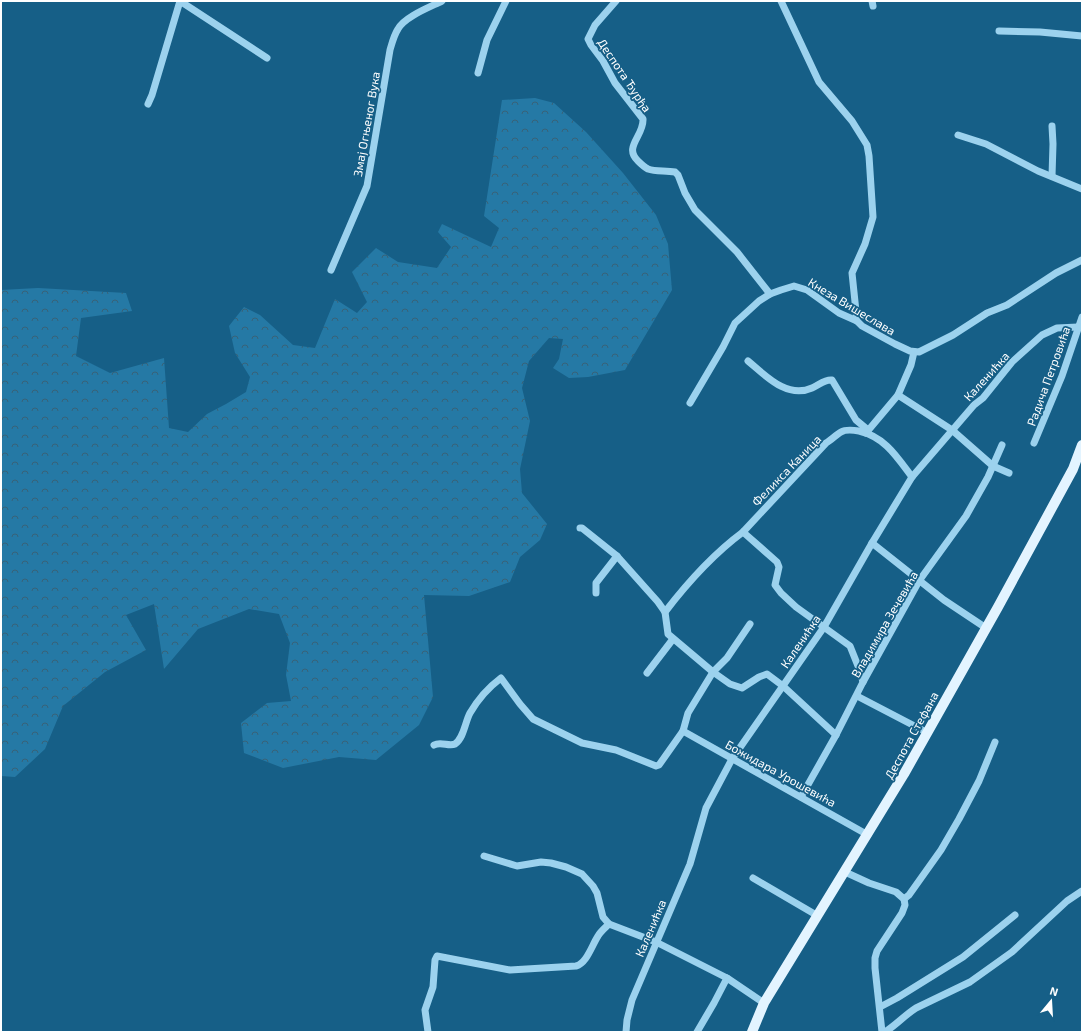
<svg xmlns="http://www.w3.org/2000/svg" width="1083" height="1033" font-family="'Exo 2',sans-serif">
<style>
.forest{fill:url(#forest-crowns)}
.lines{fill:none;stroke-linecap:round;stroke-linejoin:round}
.minor{stroke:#9cd2ee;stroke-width:7}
.major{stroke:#e3f4ff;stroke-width:10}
.labels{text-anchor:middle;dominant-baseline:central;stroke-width:3.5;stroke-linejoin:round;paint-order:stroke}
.street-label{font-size:12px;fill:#fff;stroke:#165f87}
</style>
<defs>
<pattern id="forest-crowns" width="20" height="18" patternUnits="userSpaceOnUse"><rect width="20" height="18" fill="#2579a5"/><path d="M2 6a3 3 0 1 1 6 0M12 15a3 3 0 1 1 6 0" fill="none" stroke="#386278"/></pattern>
</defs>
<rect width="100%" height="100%" fill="#165f87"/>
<path class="forest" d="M535,98L554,103L586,132L623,173L656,215L668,244L672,290L625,370L588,377L569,378L553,368L559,359L563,339L549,338L529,361L522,388L530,421L520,469L522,493L547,524L540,540L520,557L510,582L469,596L424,595L433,697L419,725L376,760L339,757L283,768L244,753L241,723L267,703L291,701L286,675L290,643L279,614L249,609L198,629L164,669L154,604L126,615L146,650L105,672L63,706L45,749L15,777L1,776V290L38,288L126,293L132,311L81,318L76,356L110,373L164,358L169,428L188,432L207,414L226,404L246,392L250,377L235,353L229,326L244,307L260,315L293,345L315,348L335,299L357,313L367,302L352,272L376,248L398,262L437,268L451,247L438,232L442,224L491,247L499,228L484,216L502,100Z"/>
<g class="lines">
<g class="minor">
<path d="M180,1L267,58"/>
<path d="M616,1L595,25L588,39L591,45L603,61L615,83L643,119C644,136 623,147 638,161C641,164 644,167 648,169C656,172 666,170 675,172L678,175L685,193L695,210L737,252L770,294"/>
<path d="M781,1L819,82L852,121L867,145L869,156L873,217L865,244L852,273L857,321"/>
<path d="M872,1L873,6"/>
<path d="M999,31L1040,32L1082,36"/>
<path d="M478,73L487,40L506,1"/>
<path d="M148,104L152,95L180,1"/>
<path d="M958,135L986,144L1038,171L1082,189"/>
<path d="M1052,176L1053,144L1052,126"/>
<path d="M331,270L367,186L390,50C392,43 394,35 398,29C404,17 430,7 442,1"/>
<path d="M748,361C766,376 787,399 812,388C819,385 825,379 832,380L856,420L868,430"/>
<path d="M898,395L952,430L993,466L1009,473"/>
<path d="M690,403L723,347L735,323L759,301L770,294L781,290L794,286L807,290L839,313L857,321L862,326L895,344L910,351L919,352L953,335L987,313L1007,305L1056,273L1082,260"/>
<path d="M866,433L898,395L911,365L914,352"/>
<path d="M1034,443L1062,376L1082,317"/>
<path d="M580,528H582L617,556L658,602L665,612L668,634L713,672L730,684L742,688L759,677L767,674L783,686L836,735"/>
<path d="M743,532L777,562L779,567L775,585L781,593L796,607L850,646L860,671L863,682"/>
<path d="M872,543L944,600L986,628"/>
<path d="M596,593V583L617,556"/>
<path d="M665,612C688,582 712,555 743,532L826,443C831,440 836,435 841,432C846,429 853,430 859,431C885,437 897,457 912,477"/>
<path d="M647,673L673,639"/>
<path d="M857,696L928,733"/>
<path d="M683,731L868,835"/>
<path d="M434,745C441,741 449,747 455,744C464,738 465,722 470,713C477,701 489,687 501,678L520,704L533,719L582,743L616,750L656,766L659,765L683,731L688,713L713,672L727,658L750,624"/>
<path d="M801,797L836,735L863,682L919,581L966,516L988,477L1002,445"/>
<path d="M484,856L517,866L541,862L551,863L566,867L582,874L593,886L597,893L603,917L609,924L656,942L727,978L764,1003"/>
<path d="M845,872L869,883L896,892L904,899L905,905L902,913L877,951L875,958V968L882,1032"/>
<path d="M753,878L818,916"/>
<path d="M904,899L909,895L941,850L959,819L979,781L995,742"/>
<path d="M880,1007L897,998L963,957L1015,915"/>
<path d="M428,1032L425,1010L433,987L435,960L437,956L510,970L576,966C587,963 592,945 598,936C601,931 605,928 609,924"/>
<path d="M626,1032L627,1020L632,1000L690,864L706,808L732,759L824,627L872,543L912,477L974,405L983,398L1012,362L1042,335L1057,328L1078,327"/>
<path d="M697,1032L714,1003L727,978"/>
<path d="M885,1032C896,1025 905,1015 916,1008L970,982L1012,952L1067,901L1082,891"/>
</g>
<path class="major" d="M752,1032L764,1003L904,774L998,607L1073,469L1082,445"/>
</g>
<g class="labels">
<g class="street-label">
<text transform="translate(625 75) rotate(56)">Деспота Ђурђа</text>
<text transform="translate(366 124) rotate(-80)">Змај Огњеног Вука</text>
<text transform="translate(852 306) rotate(31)">Кнеза Вишеслава</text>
<text transform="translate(986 376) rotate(-48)">Каленићка</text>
<text transform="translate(1048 376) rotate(-70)">Радича Петровића</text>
<text transform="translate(786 470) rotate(-46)">Феликса Каница</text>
<text transform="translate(884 624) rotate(-60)">Владимира Зечевића</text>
<text transform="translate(800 641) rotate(-56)">Каленићка</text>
<text transform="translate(911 735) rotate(-61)">Деспота Стефана</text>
<text transform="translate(781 773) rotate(29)">Божидара Урошевића</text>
<text transform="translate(650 928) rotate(-67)">Каленићка</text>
</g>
</g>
<rect width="1083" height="1033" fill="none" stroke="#ffffff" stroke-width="4"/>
<g transform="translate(1051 1001) rotate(18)" stroke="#165f87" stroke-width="3" paint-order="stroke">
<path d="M0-3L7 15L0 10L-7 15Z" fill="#ffffff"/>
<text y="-6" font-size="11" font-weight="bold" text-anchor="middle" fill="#ffffff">N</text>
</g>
</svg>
